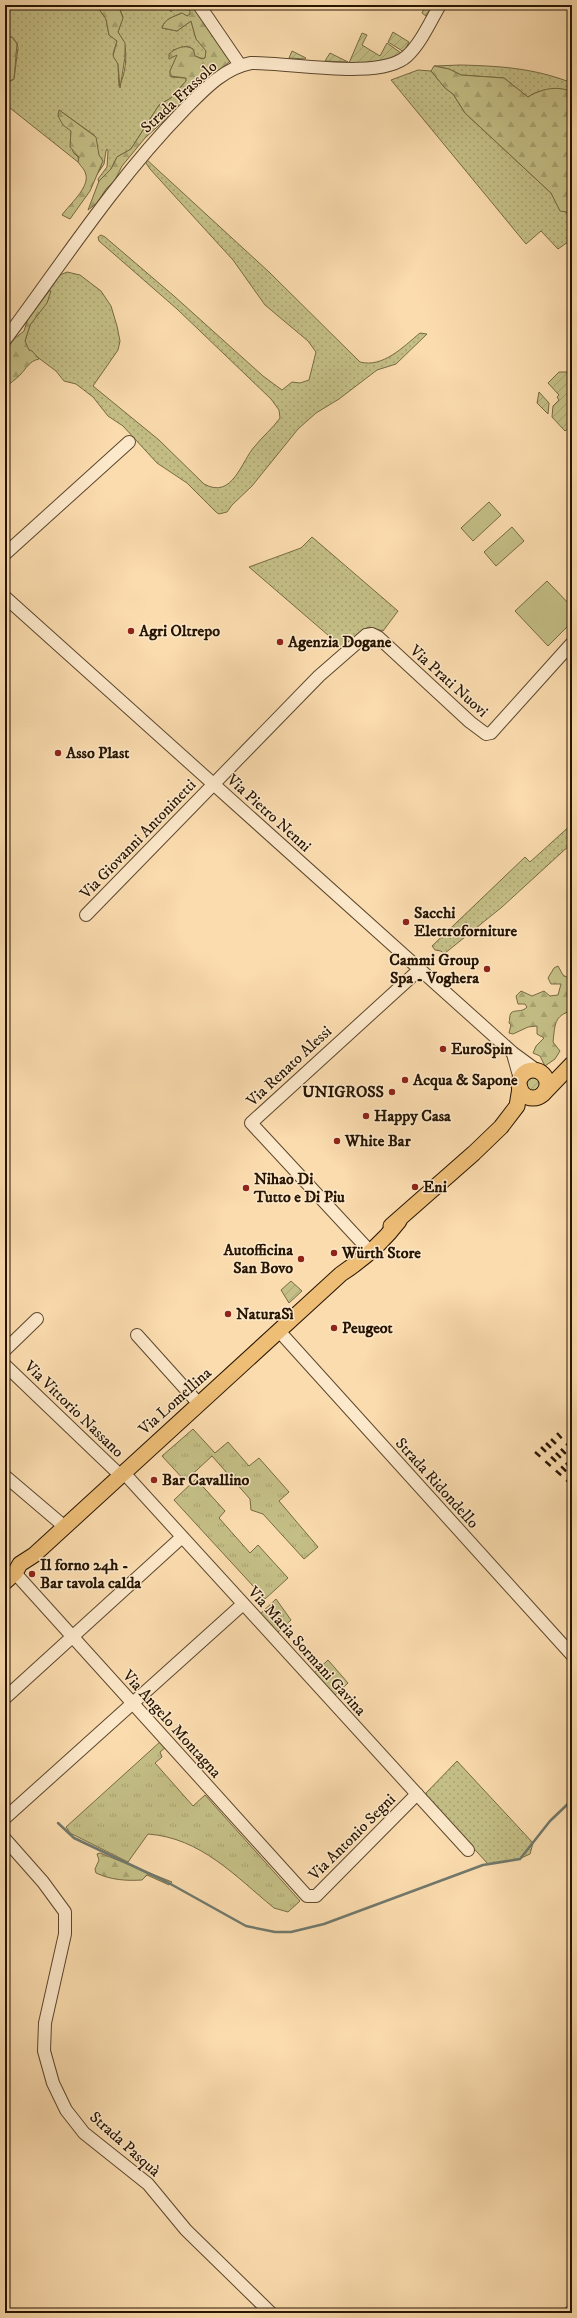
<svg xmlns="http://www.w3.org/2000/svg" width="577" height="2318" font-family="'IM FELL DW Pica',serif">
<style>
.grass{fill:url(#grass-dots);stroke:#766a44}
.forest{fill:url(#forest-firs);stroke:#766a44}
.park{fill:url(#park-tufts);stroke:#766a44}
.garden{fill:url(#garden-furrows);stroke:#766a44}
.pitch{fill:#c4bf86;stroke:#766a44}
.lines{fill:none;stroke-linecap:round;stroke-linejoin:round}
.stream{stroke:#70786c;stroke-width:2.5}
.minor-casing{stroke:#5c472d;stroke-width:14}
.major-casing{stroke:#271502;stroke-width:17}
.minor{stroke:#fce8ca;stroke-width:12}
.major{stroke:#eebe77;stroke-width:15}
.rail{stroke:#271502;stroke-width:2.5;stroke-dasharray:7 7;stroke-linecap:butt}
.poi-dot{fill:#8f2418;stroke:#fce8ca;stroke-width:1.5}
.labels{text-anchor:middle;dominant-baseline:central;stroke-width:3;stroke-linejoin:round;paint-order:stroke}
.street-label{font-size:16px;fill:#271502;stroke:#fce8ca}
.poi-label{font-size:16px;font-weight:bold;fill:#271502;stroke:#fce8ca;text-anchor:start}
</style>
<defs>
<pattern id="grass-dots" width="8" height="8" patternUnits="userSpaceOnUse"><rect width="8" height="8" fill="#c4bf86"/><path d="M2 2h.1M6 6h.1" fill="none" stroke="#a8a372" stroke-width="1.8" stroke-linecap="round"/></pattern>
<pattern id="forest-firs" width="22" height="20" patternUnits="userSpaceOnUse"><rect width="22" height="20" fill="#c4bf86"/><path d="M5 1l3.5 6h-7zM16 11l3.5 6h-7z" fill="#a8a372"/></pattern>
<pattern id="park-tufts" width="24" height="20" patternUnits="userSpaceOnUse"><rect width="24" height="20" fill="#c4bf86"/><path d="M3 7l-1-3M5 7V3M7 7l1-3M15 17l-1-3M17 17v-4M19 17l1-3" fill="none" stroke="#a8a372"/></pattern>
<pattern id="garden-furrows" width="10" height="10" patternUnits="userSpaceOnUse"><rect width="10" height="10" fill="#c4bf86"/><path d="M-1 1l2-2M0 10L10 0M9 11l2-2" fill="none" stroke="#a8a372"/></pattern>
</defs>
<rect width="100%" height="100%" fill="#fbdcae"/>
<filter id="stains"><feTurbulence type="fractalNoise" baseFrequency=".005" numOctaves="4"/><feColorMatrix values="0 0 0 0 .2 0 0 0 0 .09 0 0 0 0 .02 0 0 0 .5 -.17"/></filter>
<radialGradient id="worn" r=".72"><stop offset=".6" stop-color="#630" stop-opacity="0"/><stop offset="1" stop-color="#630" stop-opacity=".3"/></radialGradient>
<g class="grass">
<path d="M5,5H89L99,9L106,19L109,35L117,41L113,54L118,64L119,86C125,76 128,55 124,43C123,39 120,36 118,32L123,17L118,5H167L171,12L177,5H182L191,11L190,14L187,16L181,13C174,17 165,18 162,28L177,31L191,21L196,39L206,49V56L203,59L195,56L193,49L187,46L173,50L174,55L176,54L177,57L170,71L171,77L186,78V81L171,98L159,105L131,149L117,157L111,169L99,183L98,179L107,167L108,151L107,149L106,151L104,164L94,179L101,167L94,135L59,110L71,131L73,152L79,158L78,162L5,104V79L9,82L14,79L18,48L17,43L12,37L5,38Z"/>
<path d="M460,65C500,66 534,68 572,83V92C560,86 538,89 528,97L504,78L461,75L449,69L434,66Z"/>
<path d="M418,70L431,71L445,88L453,94L465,113L551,193C557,202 559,213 572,213V239L558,249L541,231L526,244L391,80Z"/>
<path d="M146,159L269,272L360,362C383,368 403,347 420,333L427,334L396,364L377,370L339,399L316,413L298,429L252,486L232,505L227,512L219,514L216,512L187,483L157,463L123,426L108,416L93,397L76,384L64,381L56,371L28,350L25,341L30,325L48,300L49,289L60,275L67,272L80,275L101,291L111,306L117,326L120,341L118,350L93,386L159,440L204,484C233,500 241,461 255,446C263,436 272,429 280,418L279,410L271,399L177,309L99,241L98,237L101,235L105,237L174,296L263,376L282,390L292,382L300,383L309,380L316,352L308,341L265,305L233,260L150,169L144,160Z"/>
<path d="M312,537L398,611L383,631L368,627L343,648L249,567L301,548Z"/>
<path d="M572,824V843L502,907L444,954L441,951L435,950L432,946L525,857L530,862Z"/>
<path d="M457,1761L533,1843L530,1854L519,1859L488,1864L427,1797L426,1793Z"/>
</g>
<g class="forest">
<path d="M89,5H118L123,18L118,32L125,43V57L120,88L118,64L113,56L117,41L109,35L106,19L99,9Z"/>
<path d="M182,5H195L230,61L145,138L122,166L115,180L106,189L97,203L88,210L99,181L111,169L117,157L131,149L159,105L171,98L186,81V78L170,76V71L177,55L169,59V54C176,48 185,44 193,49L195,56L202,59L205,58L206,51L196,39L191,21L177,31L162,28C165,18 174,17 182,13L187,16L190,14V11Z"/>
<path d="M12,37L17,44L14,79L7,82L5,79L7,59L5,38Z"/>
<path d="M434,66L449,69L461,75L504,78L528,97C541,89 557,85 572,92V213L560,211L551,193L465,113L453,94L445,88L431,71Z"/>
<path d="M59,110L96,137L99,155L103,161L90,191L70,219L62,215C69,205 89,188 86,175C85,169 81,167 78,162L79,157L70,147L71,131L63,125L58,116Z"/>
<path d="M49,291H51L47,303L30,325L25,341L29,350L32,351L39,359C29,361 26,369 20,375C15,380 10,383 5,388V351L14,339L24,331L28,318Z"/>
<path d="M558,966L563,975L570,979L572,1011C554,1015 555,1025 553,1042L560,1051L555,1059L545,1066L540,1056L533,1053L536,1046L544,1038L537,1034V1026L528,1027L513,1034L509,1033L511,1025L509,1023C510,1020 509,1016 511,1013C515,1009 522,1013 527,1007L525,1004H518L516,996L521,991L532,996L544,991L550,996L558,995L561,984H551L548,978L554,968Z"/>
<path d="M100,1853L172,1882L169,1885L147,1875L142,1880C126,1881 111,1880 96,1873L95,1869L99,1860L97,1854Z"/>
</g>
<g class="park">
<path d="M193,1429L215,1453L228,1442L249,1466L259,1458L289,1492L279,1501L318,1547L304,1559L263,1514L251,1510L250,1499L212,1456L185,1481L162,1456Z"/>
<path d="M196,1479L225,1511L219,1518L250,1553L258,1545L288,1578L265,1599L174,1500Z"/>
<path d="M276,1599L291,1620L277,1633L260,1614Z"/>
<path d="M328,1660L348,1683L335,1695L314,1673Z"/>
<path d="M161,1741L166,1747L160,1752L162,1757L155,1763L193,1806L205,1795L300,1901L288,1912L274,1908C235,1876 201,1838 148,1834L128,1862L70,1833L66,1827Z"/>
</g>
<g class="garden">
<path d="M426,5H433L426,16L422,13Z"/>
<path d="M393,32L409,42L404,52L388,42Z"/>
<path d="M362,33L367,35L362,45L380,56L387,43L401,53C388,64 366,62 349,63Z"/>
<path d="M292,51L306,58L305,59L289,58Z"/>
<path d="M330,53L348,62L325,61Z"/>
<path d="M559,372H568L572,377V425L565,431L552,417L553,406L559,400L557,397L559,395L548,383Z"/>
<path d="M539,392L549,403L548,414L537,403Z"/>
<circle cx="533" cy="1084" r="7"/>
<path d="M291,1281L302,1291L289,1303L281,1290Z"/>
</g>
<g class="pitch">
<path d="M489,502L501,515L473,541L461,528Z"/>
<path d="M512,527L524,541L496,566L484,552Z"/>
<path d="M547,581L572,607V622L548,646L515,611Z"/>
</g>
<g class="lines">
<path class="stream" d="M58,1823L74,1838L167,1882L246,1926L275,1932H291L324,1924L483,1865L520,1859L550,1821L572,1800"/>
<g class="minor-casing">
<g id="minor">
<path d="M199,5L240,65"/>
<path d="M5,340C63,262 115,181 183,111C202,92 223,68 251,63C288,62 380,81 407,56C421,43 430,22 440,5"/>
<path d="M5,554L129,442"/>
<path d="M5,597L513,1053L539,1072"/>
<path d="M86,915L319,676L366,635L372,634L378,637L470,722L486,734L491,733L572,643"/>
<path d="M513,1054L520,1079"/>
<path d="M366,1247L251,1123L420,969"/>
<path d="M279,1331L572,1655"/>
<path d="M137,1335L199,1404"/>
<path d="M5,1350L37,1319"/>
<path d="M5,1365L121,1476"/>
<path d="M124,1473L468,1850"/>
<path d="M5,1476L65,1527"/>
<path d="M15,1573L307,1896H316L417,1794"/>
<path d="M5,1698L182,1537"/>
<path d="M5,1818L243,1604"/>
<path d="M5,1839L43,1882L65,1912V1934L45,2023L44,2051L53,2083L66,2110L84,2133L148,2184L186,2230L271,2313"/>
<path d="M570,2313L572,2311"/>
</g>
</g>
<g class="major-casing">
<g id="major">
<circle cx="533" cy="1084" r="14"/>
<path d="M543,1094L572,1064"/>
<path d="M391,1226L474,1153L501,1127L517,1106L520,1088"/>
<path d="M5,1582L15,1573L20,1564L34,1555L341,1274C364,1259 383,1242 399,1221"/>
</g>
</g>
<use href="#minor" class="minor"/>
<use href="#major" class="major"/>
<g class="rail">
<path d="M557,1433L572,1450"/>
<path d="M551,1439L572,1460"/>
<path d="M546,1443L572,1469"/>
<path d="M541,1447L572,1477"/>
<path d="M535,1452L572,1485"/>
</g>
</g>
<g class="poi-dot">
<circle cx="131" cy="631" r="4"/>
<circle cx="280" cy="642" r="4"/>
<circle cx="58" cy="753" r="4"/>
<circle cx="406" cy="922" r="4"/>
<circle cx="487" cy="969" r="4"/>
<circle cx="443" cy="1049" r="4"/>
<circle cx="405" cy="1080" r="4"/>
<circle cx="392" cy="1092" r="4"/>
<circle cx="366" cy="1116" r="4"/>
<circle cx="337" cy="1141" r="4"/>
<circle cx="415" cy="1187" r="4"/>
<circle cx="246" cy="1188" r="4"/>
<circle cx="334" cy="1253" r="4"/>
<circle cx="301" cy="1259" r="4"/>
<circle cx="228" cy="1314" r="4"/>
<circle cx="334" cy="1328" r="4"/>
<circle cx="154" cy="1480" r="4"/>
<circle cx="32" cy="1574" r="4"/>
</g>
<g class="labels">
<g class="street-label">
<text transform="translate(179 97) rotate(-43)">Strada Frassolo</text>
<text transform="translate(449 681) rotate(42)">Via Prati Nuovi</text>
<text transform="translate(269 813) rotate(42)">Via Pietro Nenni</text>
<text transform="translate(138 839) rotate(-46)">Via Giovanni Antoninetti</text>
<text transform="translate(289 1066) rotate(-43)">Via Renato Alessi</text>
<text transform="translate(175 1401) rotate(-42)">Via Lomellina</text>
<text transform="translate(74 1409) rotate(44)">Via Vittorio Nassano</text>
<text transform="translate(437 1483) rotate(48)">Strada Ridondello</text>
<text transform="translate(307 1651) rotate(48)">Via Maria Sormani Gavina</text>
<text transform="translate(172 1724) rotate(48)">Via Angelo Montagna</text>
<text transform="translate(352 1837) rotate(-45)">Via Antonio Segni</text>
<text transform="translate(125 2144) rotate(42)">Strada Pasquà</text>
</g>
<g class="poi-label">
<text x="139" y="631">Agri Oltrepo</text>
<text x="288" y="642">Agenzia Dogane</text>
<text x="66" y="753">Asso Plast</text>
<text x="414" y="913">Sacchi<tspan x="414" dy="18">Elettroforniture</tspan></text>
<text x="479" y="960" text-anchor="end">Cammi Group<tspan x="479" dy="18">Spa - Voghera</tspan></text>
<text x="451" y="1049">EuroSpin</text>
<text x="413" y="1080">Acqua &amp; Sapone</text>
<text x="384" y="1092" text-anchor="end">UNIGROSS</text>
<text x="374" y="1116">Happy Casa</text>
<text x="345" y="1141">White Bar</text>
<text x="254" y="1179">Nihao Di<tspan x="254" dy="18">Tutto e Di Piu</tspan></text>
<text x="423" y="1187">Eni</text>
<text x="293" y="1250" text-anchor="end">Autofficina<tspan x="293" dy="18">San Bovo</tspan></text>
<text x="342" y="1253">Würth Store</text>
<text x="236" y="1314">NaturaSì</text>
<text x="342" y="1328">Peugeot</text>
<text x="162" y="1480">Bar Cavallino</text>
<text x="40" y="1565">Il forno 24h -<tspan x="40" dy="18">Bar tavola calda</tspan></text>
</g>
</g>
<rect width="577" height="2318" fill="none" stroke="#fbdcae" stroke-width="20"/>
<rect x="6" y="6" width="565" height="2306" fill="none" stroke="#271502" stroke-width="2"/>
<rect x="10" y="10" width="557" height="2298" fill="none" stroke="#271502"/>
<rect width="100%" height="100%" filter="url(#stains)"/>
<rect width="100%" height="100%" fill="url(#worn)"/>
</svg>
